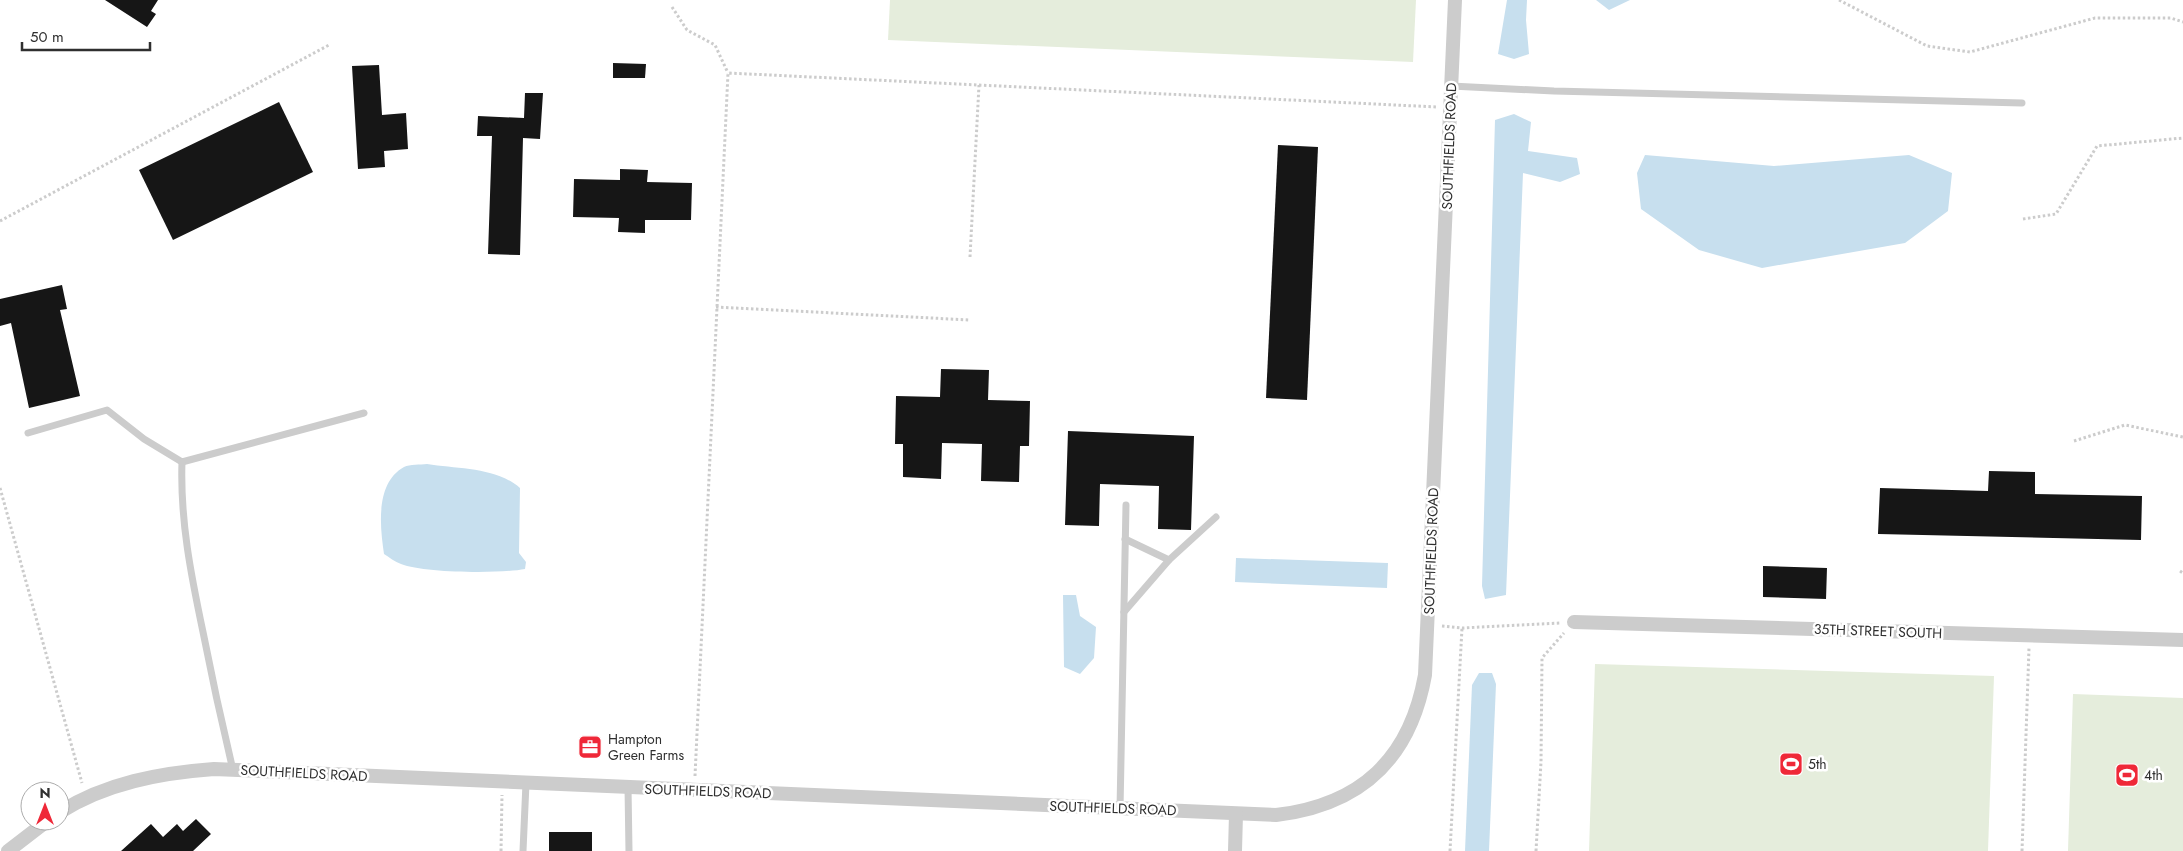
<svg xmlns="http://www.w3.org/2000/svg" width="2183" height="851" font-family="Jost,sans-serif">
<style>
.green{fill:#e5eddc}
.water{fill:#c7dfee}
.building{fill:#161616}
.lines{fill:none;stroke-linecap:round;stroke-linejoin:round}
.path{stroke:#ccc;stroke-width:3;stroke-dasharray:2.5 2.5;stroke-linecap:butt}
.service{stroke:#ccc;stroke-width:7}
.minor{stroke:#ccc;stroke-width:14}
.labels{text-anchor:middle;dominant-baseline:central;stroke-width:5;stroke-linejoin:round;paint-order:stroke}
.street-label{font-size:14px;fill:#2f2f2f;stroke:#fff}
.poi-label{font-size:14px;fill:#2f2f2f;stroke:#fff;text-anchor:start}
</style>
<rect width="100%" height="100%" fill="#fff"/>
<g class="green">
<path d="M890,0H1416L1413,62L888,40Z"/>
<path d="M1595,664L1994,676L1988,851H1589Z"/>
<path d="M2073,694L2183,698V851H2068Z"/>
</g>
<g class="water">
<path d="M1507,0H1527L1526,20L1529,54L1514,59L1498,54Z"/>
<path d="M1596,0H1630L1609,10Z"/>
<path d="M1514,114L1531,122L1528,151L1577,158L1580,174L1560,182L1523,173L1506,595L1485,599L1482,586L1495,120Z"/>
<path d="M1645,155L1774,166L1909,155L1952,173L1948,211L1905,243L1762,268L1699,250L1641,209L1637,173Z"/>
<path d="M427,464C458,469 496,467 520,488L519,553L526,562L525,569C499,574 424,573 401,564C395,562 389,557 384,554C380,527 375,483 404,467C410,464 420,465 427,464Z"/>
<path d="M1236,558L1388,563L1387,588L1235,582Z"/>
<path d="M1063,595H1076L1080,616L1096,627L1094,658L1080,674L1064,667Z"/>
<path d="M1479,673H1492L1496,684L1489,851H1465L1472,685Z"/>
</g>
<g class="building">
<path d="M105,0H158L151,11L156,14L147,27Z"/>
<path d="M613,63L646,64L645,78H613Z"/>
<path d="M379,65L382,115L406,113L408,149L384,151L385,167L358,169L352,66Z"/>
<path d="M525,93H543L540,139L523,138L520,255L488,254L492,136H477L478,116L524,118Z"/>
<path d="M279,102L313,172L173,240L139,170Z"/>
<path d="M1278,145L1318,147L1307,400L1266,398Z"/>
<path d="M620,169L648,170L647,182L692,183L691,220H645V233L618,232L619,218L573,217L574,179L620,180Z"/>
<path d="M62,285L67,309L60,310L80,396L29,408L11,323L0,326V299Z"/>
<path d="M941,369L989,370L988,400L1030,401L1029,446H1020L1019,482L981,481L982,444L942,443L941,479L903,477V444H895L896,396L940,397Z"/>
<path d="M1068,431L1194,436L1191,530L1158,529L1159,486L1100,484L1099,526L1065,525Z"/>
<path d="M1989,471L2035,472V494L2142,496L2141,540L1878,534L1880,488L1988,491Z"/>
<path d="M1763,566L1827,568L1826,599L1763,597Z"/>
<path d="M196,819L211,834L193,851H121L151,824L163,837L177,824L183,831Z"/>
<rect x="549" y="832" width="43" height="19"/>
</g>
<g class="lines">
<g class="path">
<path d="M1839,0L1927,46L1970,52L2095,18H2171L2183,22"/>
<path d="M672,7L687,30L715,45L728,73"/>
<path d="M2023,219L2056,214L2097,146L2183,138"/>
<path d="M0,221L329,45"/>
<path d="M970,257L979,85"/>
<path d="M716,307L970,320"/>
<path d="M2074,441L2125,425L2183,437"/>
<path d="M0,488L82,783"/>
<path d="M2180,571L2183,573"/>
<path d="M1442,626L1462,628L1561,623"/>
<path d="M695,776L728,73L1437,107"/>
<path d="M501,851L502,795"/>
<path d="M1450,851L1462,628"/>
<path d="M1536,851L1541,762L1542,658L1564,633"/>
<path d="M2022,851L2029,648"/>
</g>
<g class="service">
<path d="M1451,86L1554,91L2022,103"/>
<path d="M28,433L107,410L144,439L182,462L364,413"/>
<path d="M182,462C180,520 191,575 203,632C212,678 222,724 233,770"/>
<path d="M1125,539L1169,560"/>
<path d="M1124,612L1169,560L1216,517"/>
<path d="M628,787L629,851"/>
<path d="M1120,809L1126,505"/>
<path d="M523,851L526,783"/>
</g>
<g class="minor">
<path d="M1574,622L2183,640"/>
<path d="M60,812C106,783 160,773 214,769L1276,815C1361,805 1410,759 1425,675L1455,0"/>
<path d="M8,851L47,821"/>
<path d="M1235,851L1236,814"/>
</g>
</g>
<defs>
<g id="office-square" transform="scale(1.25)"><rect x="-9" y="-9" width="18" height="18" rx="4" fill="#ef2838" stroke="#fff"/><path d="M-6-3h4V-5.5h4V-3h4V5H-6ZM-1-4.5V-3h2v-1.5ZM-6 0V1H6V0Z" fill="#fff"/></g>
<g id="stadium-square" transform="scale(1.25)"><rect x="-9" y="-9" width="18" height="18" rx="4" fill="#ef2838" stroke="#fff"/><path d="M0-5a6.5 5 0 1 0 0 10a6.5 5 0 1 0 0-10ZM-3.5-1.8h7v3.6h-7Z" fill="#fff"/></g>
</defs>
<g fill-rule="evenodd">
<use href="#office-square" x="590" y="747"/>
<use href="#stadium-square" x="1791" y="764"/>
<use href="#stadium-square" x="2127" y="775"/>
</g>
<g class="labels">
<g class="street-label">
<text transform="translate(1449 146) rotate(-88)">SOUTHFIELDS ROAD</text>
<text transform="translate(1431 551) rotate(-88)">SOUTHFIELDS ROAD</text>
<text transform="translate(1878 631) rotate(2)">35TH STREET SOUTH</text>
<text transform="translate(304 773) rotate(3)">SOUTHFIELDS ROAD</text>
<text transform="translate(708 791) rotate(2)">SOUTHFIELDS ROAD</text>
<text transform="translate(1113 808) rotate(2)">SOUTHFIELDS ROAD</text>
</g>
<g class="poi-label">
<text x="608" y="739">Hampton<tspan x="608" dy="16">Green Farms</tspan></text>
<text x="1808" y="764">5th</text>
<text x="2144" y="775">4th</text>
</g>
</g>
<g transform="translate(45 806)"><circle r="24" fill="#ffffff" stroke="#acacac"/>
<path d="M0-4L9 19L0 12L-9 19Z" fill="#ef2838"/>
<text y="-8" font-size="14" font-weight="bold" text-anchor="middle" fill="#2f2f2f">N</text>
</g>
<path d="M22 42v8h128v-8" fill="none" stroke="#2f2f2f" stroke-width="2.5"/>
<text x="30" y="42" font-size="15" fill="#2f2f2f" stroke="#ffffff" stroke-width="4" paint-order="stroke">50 m</text>
</svg>
